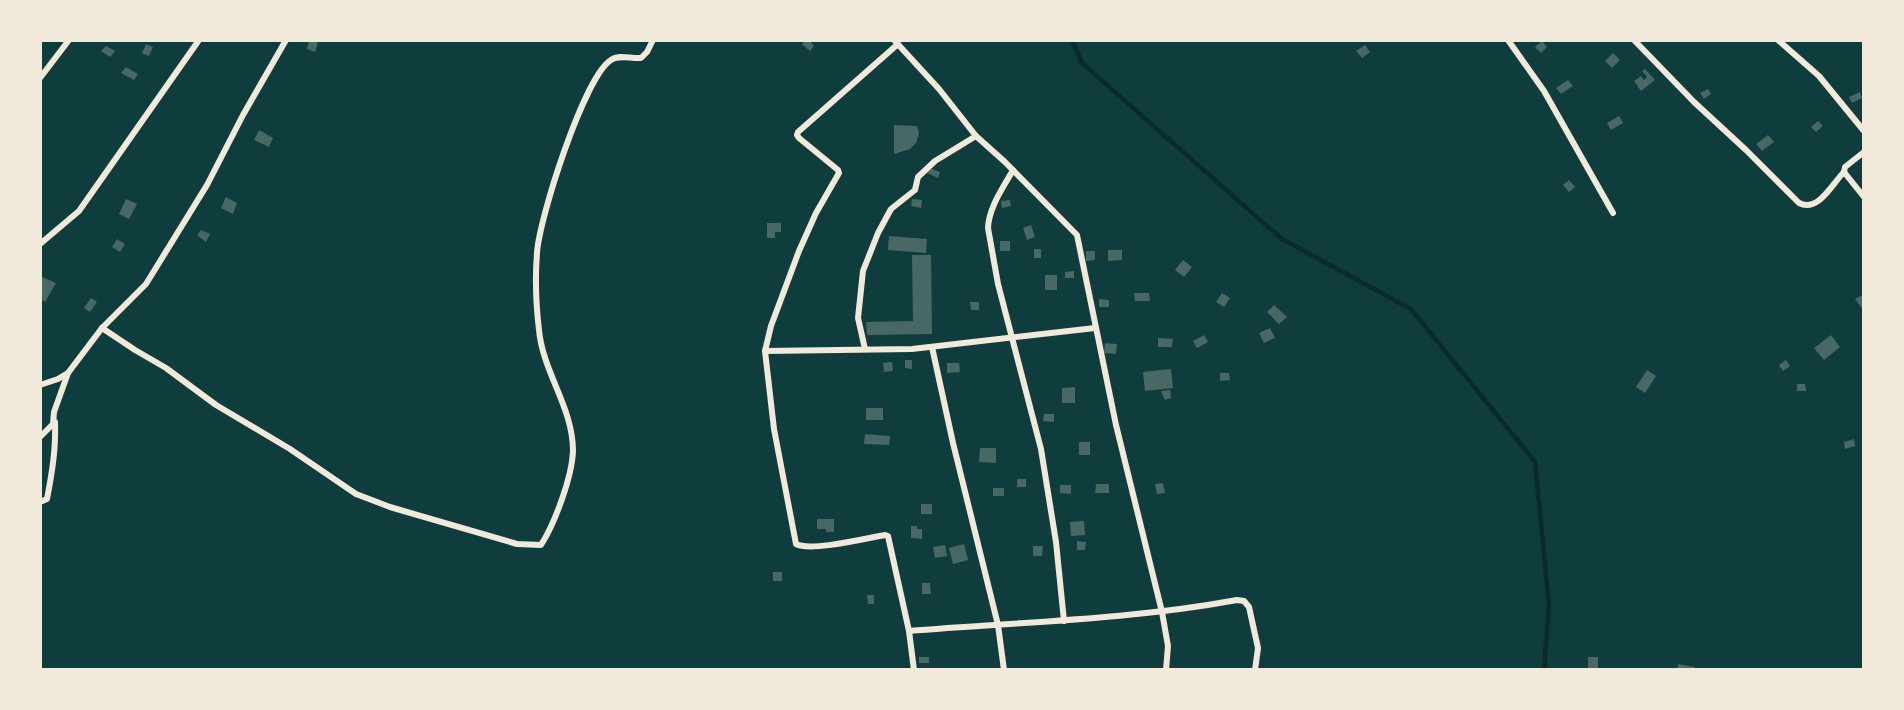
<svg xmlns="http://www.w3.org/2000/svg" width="1904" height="710" font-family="Jost,sans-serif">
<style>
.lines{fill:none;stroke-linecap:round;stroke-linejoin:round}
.stream{stroke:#0a2a2b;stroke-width:4.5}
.building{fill:#486865}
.minor{stroke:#f1e9da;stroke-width:6}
</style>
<rect width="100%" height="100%" fill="#0f3d3e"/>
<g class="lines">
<path class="stream" d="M1072,40L1082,63L1282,239L1411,309L1535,462L1549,605L1544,670"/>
</g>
<g class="building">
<path d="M309,40L318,42L315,52L307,49Z"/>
<path d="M805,40H809L814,46L810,51L802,44Z"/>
<path d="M1542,41L1547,47L1541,53L1535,47Z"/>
<path d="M146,44L153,47L149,56L142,53Z"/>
<path d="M1365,45L1370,52L1362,58L1356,51Z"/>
<path d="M106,46L115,51L110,57L101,51Z"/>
<path d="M1613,53L1620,60L1612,68L1605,61Z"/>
<path d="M126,67L138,74L134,80L121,73Z"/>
<path d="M1645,69L1655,80L1641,91L1634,81L1641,76L1644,80L1647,77L1642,71Z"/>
<path d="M1568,80L1573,86L1561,94L1556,88Z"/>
<path d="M1708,89L1711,94L1704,99L1700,93Z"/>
<path d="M1860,92L1862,98L1852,103L1849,97Z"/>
<path d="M1619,116L1623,123L1611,130L1607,123Z"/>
<path d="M1818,121L1823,126L1816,132L1811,127Z"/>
<path d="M894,125L917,126L919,134L916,143L910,149L894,154Z"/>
<path d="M259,130L273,138L269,147L254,140Z"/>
<path d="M1768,135L1774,142L1762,151L1756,144Z"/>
<path d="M930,168L940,172L938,178L927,173Z"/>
<path d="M1569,180L1575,187L1569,192L1563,185Z"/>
<path d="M226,197L237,203L233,214L221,208Z"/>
<path d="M126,199L137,204L129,219L119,214Z"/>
<path d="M912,199L922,200L921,208L911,206Z"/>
<path d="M1010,200L1011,206L1002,208L1001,201Z"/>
<path d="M767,223H781V232H775V238H767Z"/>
<path d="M1031,225L1035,237L1027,240L1023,228Z"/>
<path d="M201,230L210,234L206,242L197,235Z"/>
<path d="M889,236L927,239L926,253L888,250Z"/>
<path d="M117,239L125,244L120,252L112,247Z"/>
<rect x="1000" y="241" width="10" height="10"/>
<rect x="1034" y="249" width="7" height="9"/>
<path d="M1108,250H1122V260L1108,261Z"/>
<path d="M1086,251H1095V260L1086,261Z"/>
<path d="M912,255H931L932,334L867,335L866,322L913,321Z"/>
<path d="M1183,260L1192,267L1184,277L1175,270Z"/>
<path d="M1074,271V278H1065V272Z"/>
<rect x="1045" y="275" width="12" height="15"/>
<path d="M40,276L56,283L45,302L40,298Z"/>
<path d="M1134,293H1149L1150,301H1135Z"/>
<path d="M1222,293L1230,298L1224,307L1216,302Z"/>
<path d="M1864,294V311L1855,299Z"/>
<path d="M91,298L97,302L90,312L84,308Z"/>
<path d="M1099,299L1109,300V307H1099Z"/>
<path d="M970,302H979V310H971Z"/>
<path d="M1274,305L1287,317L1279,324L1267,312Z"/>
<path d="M1270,328L1275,338L1264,343L1259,333Z"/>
<path d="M1204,335L1208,342L1197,348L1193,341Z"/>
<path d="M1831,335L1840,347L1824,360L1814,348Z"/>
<path d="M1158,338L1173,339L1172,347H1158Z"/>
<path d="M1105,343L1117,344L1116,354L1104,353Z"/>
<path d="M905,360H912V369L905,368Z"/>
<path d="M1786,360L1790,366L1783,371L1779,365Z"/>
<path d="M892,362L893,371L884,372L883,363Z"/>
<path d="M947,363H959L960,372L947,373Z"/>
<path d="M1171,369L1173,388L1145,391L1143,372Z"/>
<path d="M1647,370L1656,376L1645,393L1636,387Z"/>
<path d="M1220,373H1229L1230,380L1220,381Z"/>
<path d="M1797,384H1805L1806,391H1797Z"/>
<path d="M1075,387V403H1062V388Z"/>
<path d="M1170,390L1171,398L1165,400L1161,391Z"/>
<rect x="866" y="408" width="17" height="12"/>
<path d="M1044,414H1054V422L1043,421Z"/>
<path d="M865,434L890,436L889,445L864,444Z"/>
<path d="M1854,439L1855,446L1845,449L1844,442Z"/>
<rect x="1079" y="442" width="11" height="13"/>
<path d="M980,448H996V463L979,462Z"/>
<rect x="1017" y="479" width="9" height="8"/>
<path d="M1163,483L1165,493L1157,494L1155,484Z"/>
<path d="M1096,484H1109V493H1095Z"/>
<path d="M1060,485H1071V494L1060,493Z"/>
<rect x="993" y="488" width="11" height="8"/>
<rect x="921" y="504" width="11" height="10"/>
<path d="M817,519H834V532H826V529H817Z"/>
<path d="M1084,521L1085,535L1071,536L1070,522Z"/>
<path d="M911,526H917V529H922V539L911,538Z"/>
<path d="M1077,541L1086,542L1085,550H1077Z"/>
<path d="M964,544L968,560L953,564L949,548Z"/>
<path d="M945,545L947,556L935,558L933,547Z"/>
<path d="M1033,546H1043L1042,556H1033Z"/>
<rect x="773" y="572" width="9" height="9"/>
<path d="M922,583H930L931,594H922Z"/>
<path d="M867,595H874V604H868Z"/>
<rect x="919" y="657" width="10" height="6"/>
<rect x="1588" y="657" width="10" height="12"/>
<path d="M1678,664L1695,667V670H1677Z"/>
</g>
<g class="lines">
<g class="minor">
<path d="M894,40L939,89L976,136L1005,162L1077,235L1116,425L1162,612L1168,646L1166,670"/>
<path d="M1508,40L1544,91L1613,213"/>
<path d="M1634,40L1694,102L1746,150L1799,203C1818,213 1832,184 1844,172L1845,167L1864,152"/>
<path d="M1778,40L1819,76L1864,131"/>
<path d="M898,44L798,132L797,135L799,138L838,170L839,173L816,213L799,251L771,326L765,351L774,429L796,544C811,552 867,538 885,535L888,536L909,631L914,670"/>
<path d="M40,78L69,40"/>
<path d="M1013,170C1003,188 989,207 988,228L998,284L1041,449L1056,542L1064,621"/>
<path d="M1844,172L1864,197"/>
<path d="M40,244L79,211L199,40"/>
<path d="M102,328L135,350L166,368L216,405L290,449L356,494L390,507L517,544L541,545C555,523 572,477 573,451C573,407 543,373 539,330C536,305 535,278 537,253C539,219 584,77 611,60C619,54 631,59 641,58L647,52L653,40"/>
<path d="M932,347L953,443L998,625L1004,670"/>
<path d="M865,349L858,318L863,271L878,233L891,209L915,190L918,177L935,161L976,136"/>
<path d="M765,351L912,349L1095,328"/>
<path d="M40,385L58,379L68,373"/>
<path d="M40,437L53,424L54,412L68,373L102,328L146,284L207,185L243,115L286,40"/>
<path d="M40,502L47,499C52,473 56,449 55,422"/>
<path d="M909,631C1018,622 1129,620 1237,600L1244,601L1249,607L1258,648L1255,670"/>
</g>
</g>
<rect width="1904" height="710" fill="none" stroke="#f1e9da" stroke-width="84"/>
</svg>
